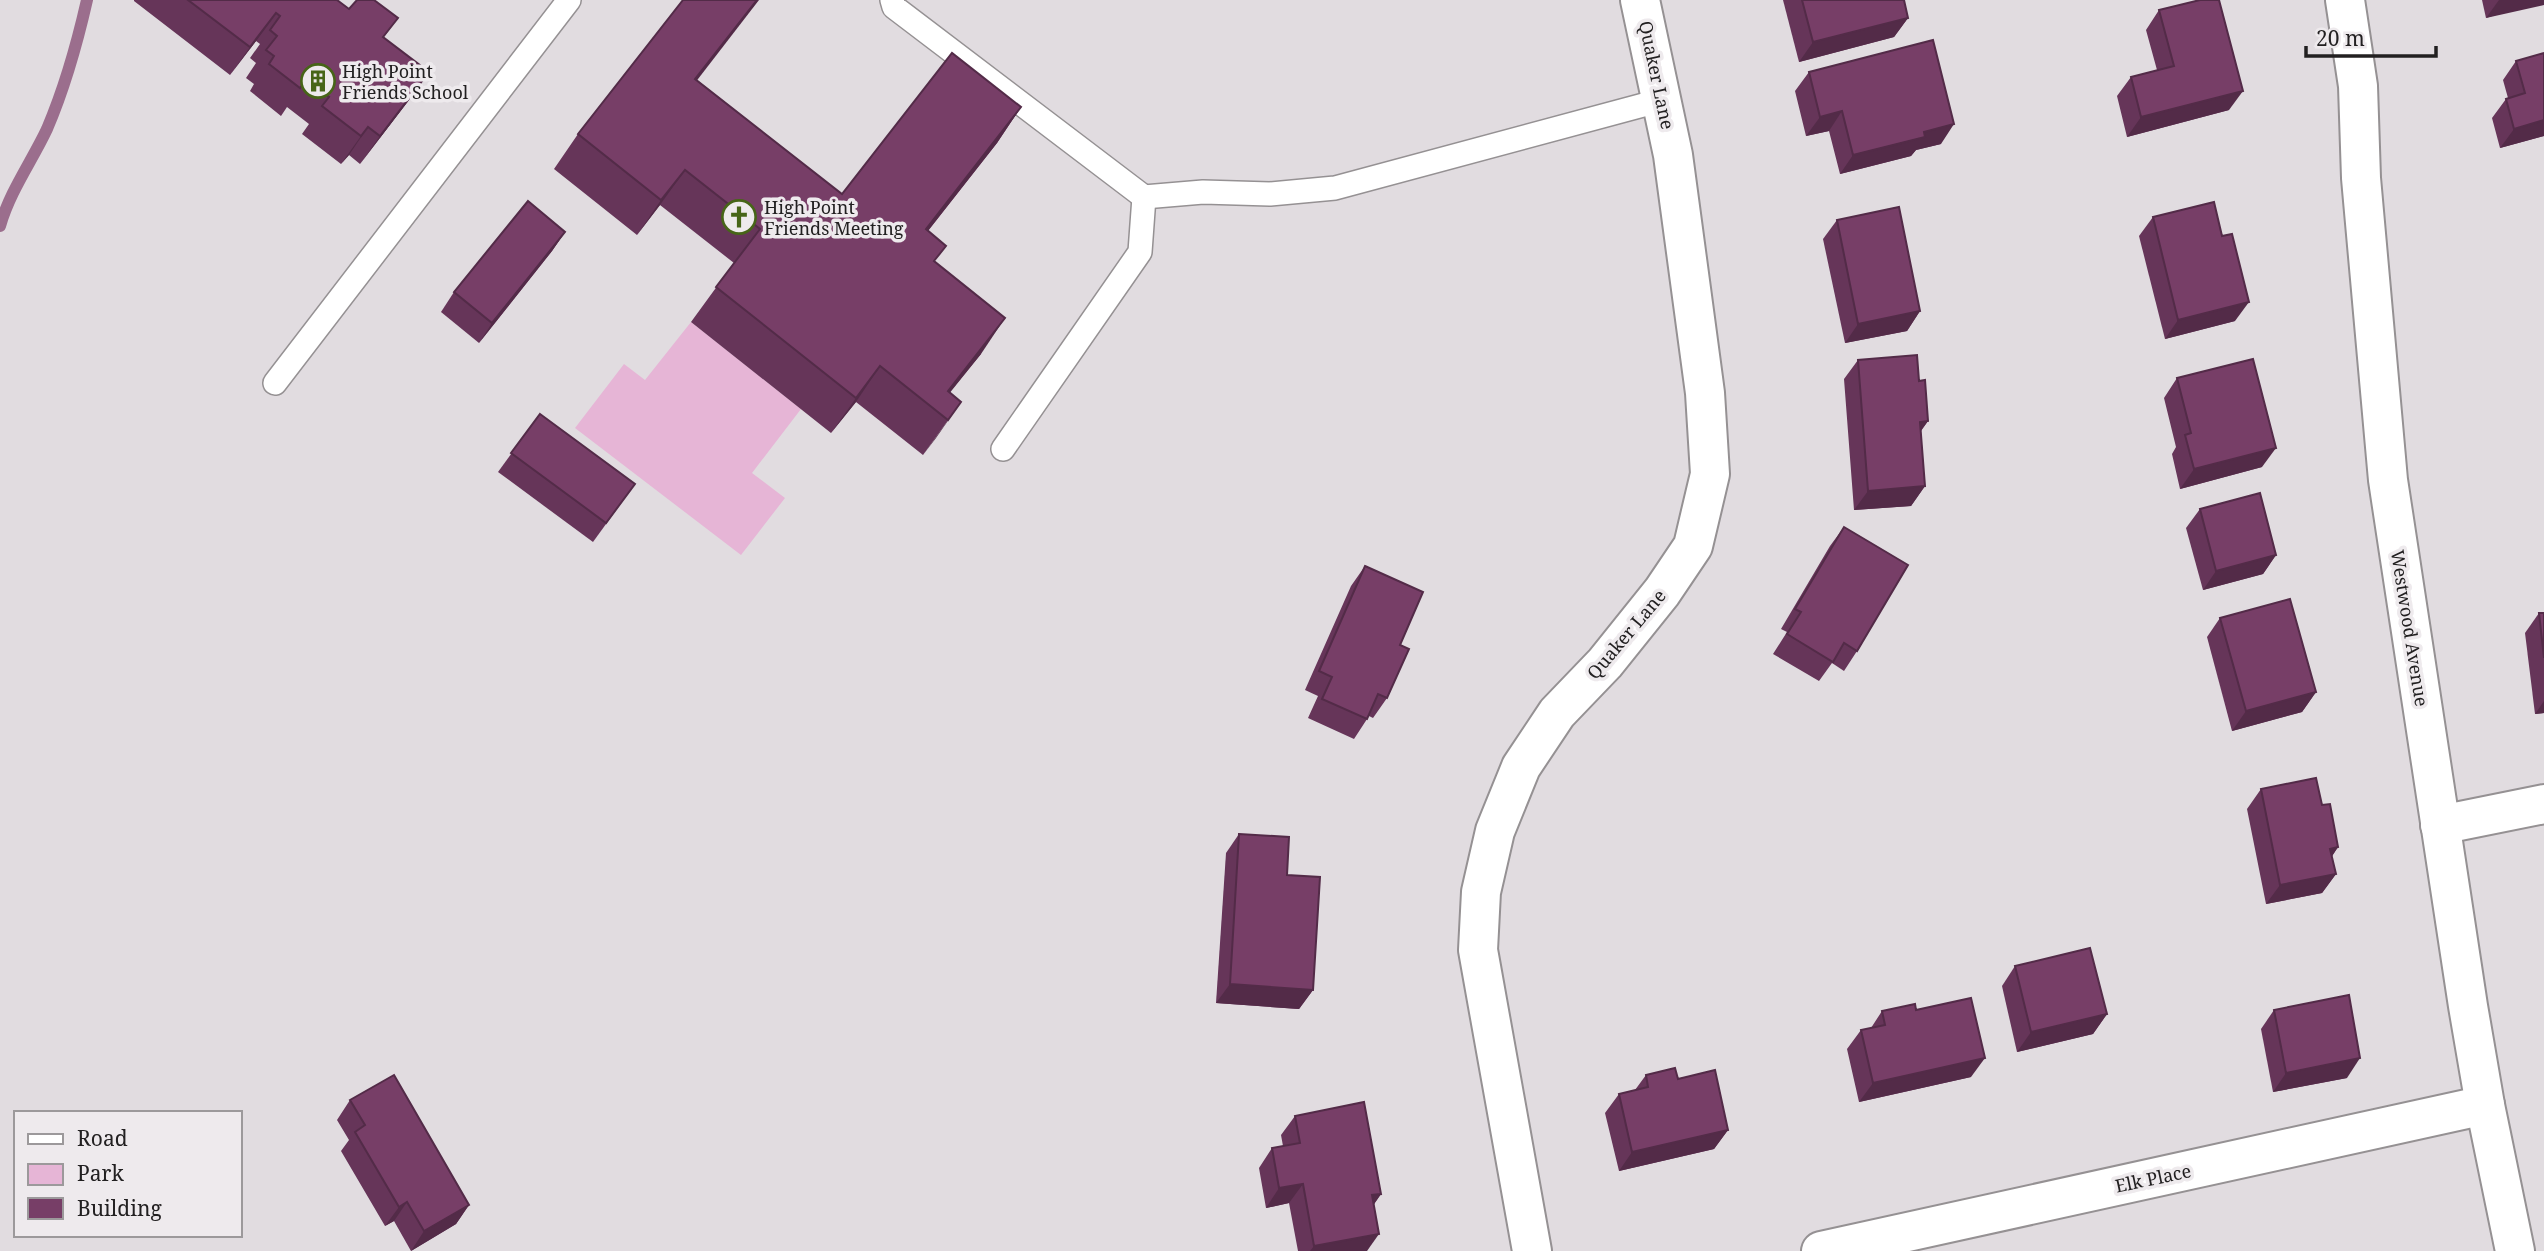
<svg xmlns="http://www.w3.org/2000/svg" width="2544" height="1251" font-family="'Noto Serif',serif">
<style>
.green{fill:#e6b5d6}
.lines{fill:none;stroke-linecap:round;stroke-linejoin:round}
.stream{stroke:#9b6e8d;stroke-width:12}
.lane-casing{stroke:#959193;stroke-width:26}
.street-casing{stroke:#959193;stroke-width:42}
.lane{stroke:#fff;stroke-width:23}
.street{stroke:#fff;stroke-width:38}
.wall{fill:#663559}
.shaded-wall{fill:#532b48}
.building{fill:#773e67;stroke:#532b48;stroke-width:2}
.labels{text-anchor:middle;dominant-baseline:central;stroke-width:7;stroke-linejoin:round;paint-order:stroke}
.poi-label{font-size:18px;fill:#222021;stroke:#eeeaed;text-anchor:start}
.street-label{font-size:18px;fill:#222021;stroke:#eeeaed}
</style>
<rect width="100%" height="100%" fill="#e1dce0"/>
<path class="green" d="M691,322L801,409L752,473L785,498L741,555L575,428L624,364L645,380Z"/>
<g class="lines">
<path class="stream" d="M0,226C10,191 32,161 47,129C65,87 77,44 87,0"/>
<g class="lane-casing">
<g id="lane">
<path d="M892,0L894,7L1144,197L1203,192L1270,194L1335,188L1662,100"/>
<path d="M275,383L569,0"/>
<path d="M1003,449L1140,252L1144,197"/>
</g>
</g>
<g class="street-casing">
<g id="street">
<path d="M2345,0L2358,86L2361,178L2388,480L2468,1006L2485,1105L2515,1251"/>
<path d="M2440,825L2544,804"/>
<path d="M1532,1251L1478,950L1481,892L1495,831L1521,767L1557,713L1605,663L1662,592L1693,546L1710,474L1705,393L1673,155L1640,0"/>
<path d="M1821,1251L2485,1105"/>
</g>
</g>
<use href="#lane" class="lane"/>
<use href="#street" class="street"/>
</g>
<g class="wall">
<path d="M134,0H337L349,9L398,18L384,37L409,100L360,164L349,155L341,164L302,134L309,124L287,107L281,116L250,91L254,84L246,78L256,63L250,58L260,44L256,41L230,75L134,1Z"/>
<path d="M1783,0H1904L1908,18L1894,37L1799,62Z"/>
<path d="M2482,0H2544L2486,18Z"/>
<path d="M2159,10L2229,110L2127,137L2117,96L2131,77L2157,70L2146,30Z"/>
<path d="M2544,53V136L2500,148L2492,118L2506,99L2508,98L2503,80L2516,61Z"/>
<path d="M1809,72L1941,144L1916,150L1911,156L1840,174L1829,131L1806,136L1795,91Z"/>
<path d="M697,80L842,194L1021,107L997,143L928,231L935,262L981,354L949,393L961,402L923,455L856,402L831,433L691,322L734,263L660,205L637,235L554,169L578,134Z"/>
<path d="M2153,217L2235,321L2165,339L2139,236Z"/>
<path d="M1837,220L1920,311L1907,331L1845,343L1823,239Z"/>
<path d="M565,232L552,251L479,343L441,312L454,292Z"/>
<path d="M1858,360L1919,381L1928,421L1921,431L1925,486L1911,506L1854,510L1844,379Z"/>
<path d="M2177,378L2262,467L2180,489L2172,454L2176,447L2164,398Z"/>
<path d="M540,414L635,484L593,542L498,472Z"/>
<path d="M2200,509L2276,555L2263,574L2203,590L2186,528Z"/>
<path d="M1844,527L1857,651L1844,671L1832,663L1819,681L1773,654L1787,632L1781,629L1830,546Z"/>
<path d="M1365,566L1400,645L1387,698L1373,718L1369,716L1354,739L1308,718L1318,696L1305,690L1351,586Z"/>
<path d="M2539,613H2544V713L2535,714L2525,633Z"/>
<path d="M2220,618L2316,692L2302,712L2232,731L2207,637Z"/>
<path d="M2261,789L2322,805L2338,847L2332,856L2336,874L2322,893L2266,904L2247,809Z"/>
<path d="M1239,834L1313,990L1299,1009L1216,1003L1226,853Z"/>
<path d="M2015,966L2107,1014L2093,1034L2017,1052L2002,986Z"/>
<path d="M1916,1010L1971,1077L1859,1102L1847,1049L1861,1030L1871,1028L1882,1011Z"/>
<path d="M2274,1010L2347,1078L2273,1092L2261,1029Z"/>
<path d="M1646,1075L1678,1079L1728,1130L1714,1149L1619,1171L1605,1113L1619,1094L1635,1090Z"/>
<path d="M350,1100L469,1205L456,1224L411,1251L394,1221L385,1226L341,1151L349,1140L337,1120Z"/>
<path d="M1295,1116L1381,1194L1374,1204L1367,1251H1298L1289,1203L1266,1208L1259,1168L1272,1148L1283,1146L1281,1135Z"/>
</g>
<g class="shaded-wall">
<path d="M757,0H759L671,114L695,79Z"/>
<path d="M2499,0H2544V5L2486,18Z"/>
<path d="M276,13L256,41L230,75L250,47Z"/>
<path d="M1908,18L1894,37L1799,62L1813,42Z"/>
<path d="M429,72L409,100L360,164L380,136Z"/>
<path d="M2243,91L2229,110L2127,137L2141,117Z"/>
<path d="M1021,107L997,143L901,265L926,229Z"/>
<path d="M1842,111L1829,131L1806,136L1820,117Z"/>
<path d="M2544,120V136L2500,148L2514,129Z"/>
<path d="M1954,124L1941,144L1916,150L1911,156L1840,174L1853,155L1924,132Z"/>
<path d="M368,127L349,155L341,164L361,136Z"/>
<path d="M685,170L660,205L637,235L661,200Z"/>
<path d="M565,232L552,251L479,343L492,323Z"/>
<path d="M2249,302L2235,321L2165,339L2178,320Z"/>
<path d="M1920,311L1907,331L1845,343L1858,324Z"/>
<path d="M1005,318L981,354L936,410L948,391Z"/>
<path d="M880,366L856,402L831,433L856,398Z"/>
<path d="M961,402L936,438L923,455L948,420Z"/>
<path d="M1928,421L1914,440L1920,422Z"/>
<path d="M2276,448L2262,467L2180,489L2194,469Z"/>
<path d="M1925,486L1911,506L1854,510L1868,491Z"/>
<path d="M2276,555L2263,574L2203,590L2216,571Z"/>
<path d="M2316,692L2302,712L2232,731L2246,711Z"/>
<path d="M2544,701V713L2535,714Z"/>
<path d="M2338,847L2325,867L2330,849Z"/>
<path d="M2336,874L2322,893L2266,904L2280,885Z"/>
<path d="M1230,984L1313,990L1299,1009L1216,1003Z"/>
<path d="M2107,1014L2093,1034L2017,1052L2031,1032Z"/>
<path d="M1985,1058L1971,1077L1859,1102L1873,1083Z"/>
<path d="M2360,1058L2347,1078L2273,1092L2286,1073Z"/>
<path d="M1728,1130L1714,1149L1619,1171L1632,1152Z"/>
<path d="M1303,1184L1289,1203L1266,1208L1279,1188Z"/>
<path d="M1381,1194L1368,1213L1372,1195Z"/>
<path d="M407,1202L394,1221L385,1226L399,1207Z"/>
<path d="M469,1205L456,1224L411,1251L424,1231Z"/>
<path d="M1379,1234L1367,1251H1310L1314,1246Z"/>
</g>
<g class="building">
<path d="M188,0H337L349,9L357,0H374L398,18L383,37L429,72L380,136L368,127L361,136L322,106L329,97L307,79L300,88L269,64L274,56L266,50L277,36L270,30L280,16L276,13L250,47Z"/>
<path d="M683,0H757L695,79L842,194L952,53L1021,107L926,229L946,246L934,261L1005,318L948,391L961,402L948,420L880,366L856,398L716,287L760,229L685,170L661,200L578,134Z"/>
<path d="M1802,0H1904L1908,18L1813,42Z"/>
<path d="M2200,0H2219L2243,91L2141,117L2131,77L2174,66L2159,10Z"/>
<path d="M1933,40L1954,124L1924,132L1925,137L1853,155L1842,111L1820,117L1809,72Z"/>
<path d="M2544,53V120L2514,129L2506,99L2525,93L2516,61Z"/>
<path d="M528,201L565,232L492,323L454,292Z"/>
<path d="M2214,202L2222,236L2232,234L2249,302L2178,320L2153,217Z"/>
<path d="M1899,207L1920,311L1858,324L1837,220Z"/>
<path d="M1917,355L1919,381L1925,380L1928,421L1920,422L1925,486L1868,491L1858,360Z"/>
<path d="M2253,359L2276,448L2194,469L2185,435L2191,433L2177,378Z"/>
<path d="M540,414L635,484L606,523L511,453Z"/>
<path d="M2260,493L2276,555L2216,571L2200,509Z"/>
<path d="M1844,527L1908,565L1857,651L1844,643L1833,662L1787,634L1801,612L1795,609Z"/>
<path d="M1365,566L1423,592L1400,645L1409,649L1387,698L1378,694L1367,719L1322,699L1332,677L1319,671Z"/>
<path d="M2290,599L2316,692L2246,711L2220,618Z"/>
<path d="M2539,613H2544V658Z"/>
<path d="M2316,778L2322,805L2330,804L2338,847L2330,849L2336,874L2280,885L2261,789Z"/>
<path d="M1239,834L1289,837L1287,875L1320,877L1313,990L1230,984Z"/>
<path d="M2090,948L2107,1014L2031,1032L2015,966Z"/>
<path d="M2349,995L2360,1058L2286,1073L2274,1010Z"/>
<path d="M1971,998L1985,1058L1873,1083L1861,1030L1885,1025L1882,1011L1915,1004L1916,1010Z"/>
<path d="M1675,1068L1678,1079L1715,1070L1728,1130L1632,1152L1619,1094L1648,1087L1646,1075Z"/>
<path d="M394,1075L469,1205L424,1231L407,1202L399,1207L355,1132L365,1125L350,1100Z"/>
<path d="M1364,1102L1381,1194L1372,1195L1379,1234L1314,1246L1303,1184L1279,1188L1272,1148L1300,1143L1295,1116Z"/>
</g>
<defs>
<g id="building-ring" transform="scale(1.75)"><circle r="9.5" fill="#eeeaed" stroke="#476518" stroke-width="1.5"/><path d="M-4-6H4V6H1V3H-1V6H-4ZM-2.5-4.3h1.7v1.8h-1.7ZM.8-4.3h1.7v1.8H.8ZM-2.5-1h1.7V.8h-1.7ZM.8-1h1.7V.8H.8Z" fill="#476518"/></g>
<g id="church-ring" transform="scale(1.75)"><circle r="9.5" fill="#eeeaed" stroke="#476518" stroke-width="1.5"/><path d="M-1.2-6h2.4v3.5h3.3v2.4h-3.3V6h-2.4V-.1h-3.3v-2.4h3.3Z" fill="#476518"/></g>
</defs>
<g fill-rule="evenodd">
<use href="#building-ring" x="318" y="81"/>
<use href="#church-ring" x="739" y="217"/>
</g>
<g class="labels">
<g class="poi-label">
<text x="342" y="71">High Point<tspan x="342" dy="21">Friends School</tspan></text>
<text x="764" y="207">High Point<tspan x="764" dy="21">Friends Meeting</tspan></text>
</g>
<g class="street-label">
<text transform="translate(1657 75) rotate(78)">Quaker Lane</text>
<text transform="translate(2410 628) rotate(81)">Westwood Avenue</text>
<text transform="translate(1626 634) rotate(-50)">Quaker Lane</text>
<text transform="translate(2153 1178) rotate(-12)">Elk Place</text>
</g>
</g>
<rect x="14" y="1111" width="228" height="126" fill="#eeeaed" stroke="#9c999b" stroke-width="2"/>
<rect x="28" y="1134" width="35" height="10" fill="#ffffff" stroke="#9c999b" stroke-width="2"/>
<text x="77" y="1146" font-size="21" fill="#222021">Road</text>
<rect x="28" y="1164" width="35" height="21" fill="#e6b5d6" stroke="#9c999b" stroke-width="2"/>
<text x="77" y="1181" font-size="21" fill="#222021">Park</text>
<rect x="28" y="1198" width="35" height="21" fill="#773e67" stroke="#9c999b" stroke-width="2"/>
<text x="77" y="1216" font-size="21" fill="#222021">Building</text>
<path d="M2306 46v10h130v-10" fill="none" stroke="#222021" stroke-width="3.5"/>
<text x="2316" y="46" font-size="21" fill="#222021" stroke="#eeeaed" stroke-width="5" paint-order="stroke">20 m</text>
</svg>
